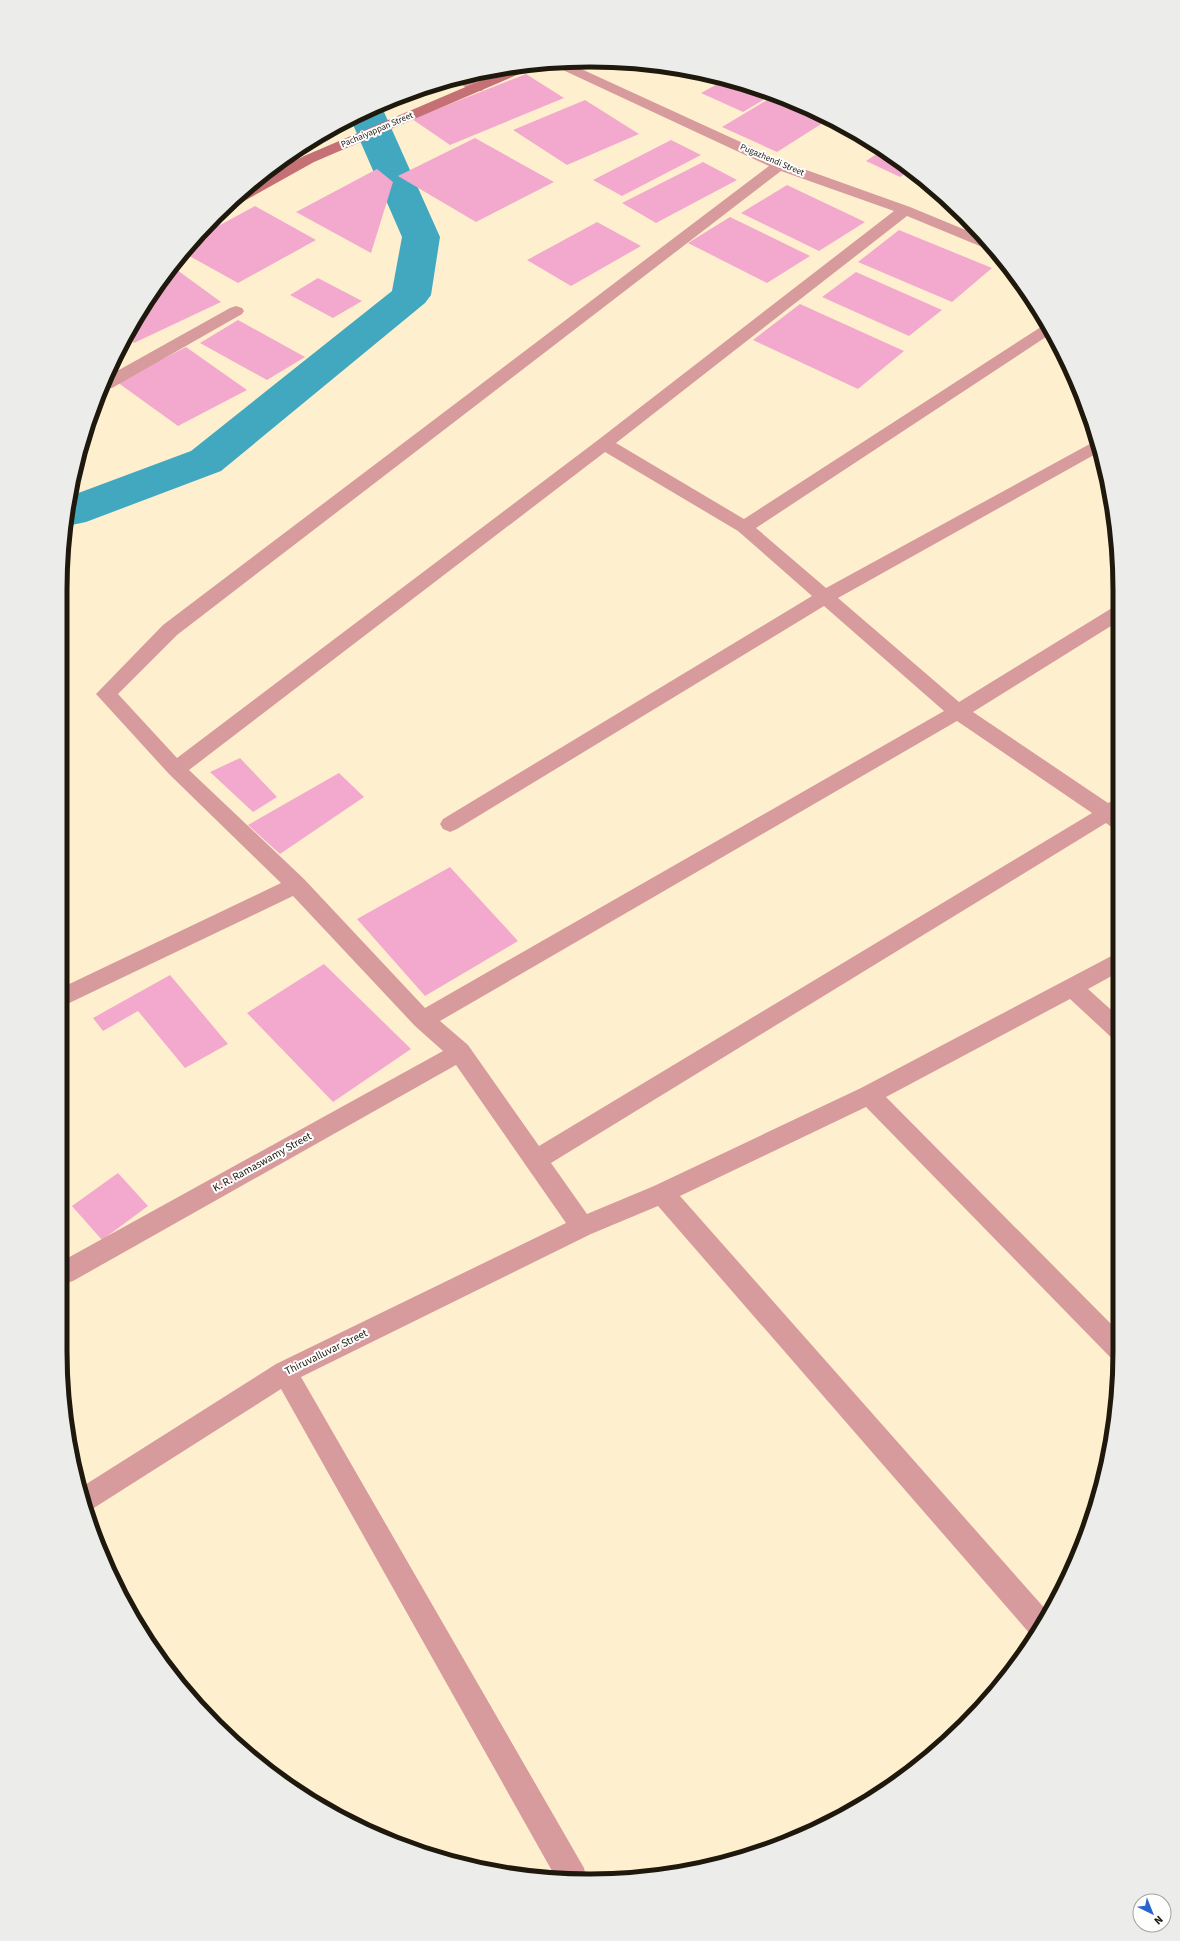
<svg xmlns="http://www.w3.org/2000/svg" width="1180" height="1941" font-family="'Source Sans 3',sans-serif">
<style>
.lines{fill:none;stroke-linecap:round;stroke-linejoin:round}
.canal{fill:#42a8bf;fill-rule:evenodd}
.building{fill:#f3a9ce}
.minor{fill:#d79b9d;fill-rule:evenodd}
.secondary{fill:#c57075;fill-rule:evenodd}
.labels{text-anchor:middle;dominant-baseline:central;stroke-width:4;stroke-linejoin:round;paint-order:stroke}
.far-street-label{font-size:9px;fill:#1e180d;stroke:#fefefe}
.street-label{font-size:11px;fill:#1e180d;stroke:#fefefe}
.rim{fill:none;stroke:#1e180d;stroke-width:5}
</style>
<rect width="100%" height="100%" fill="#fef0cf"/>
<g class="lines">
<path class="canal" d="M379,105L384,112L440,237L431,295L425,303L221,471L86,522L67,526L73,495L191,451L392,291L402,237L351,120Z"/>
</g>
<g class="building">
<path d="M526,74L564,98L450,145L412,119Z"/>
<path d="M725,80L741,85L773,94L743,112L701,93Z"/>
<path d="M772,97L826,121L777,152L722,127Z"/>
<path d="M585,100L639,134L567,165L513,130Z"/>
<path d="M475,138L554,182L476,222L398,176Z"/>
<path d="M671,140L701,155L622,196L593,180Z"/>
<path d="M884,149H885L909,171L900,177L866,161Z"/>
<path d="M703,162L737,180L656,223L622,203Z"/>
<path d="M377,169L393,182L371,253L296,212Z"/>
<path d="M787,185L865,222L819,251L741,213Z"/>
<path d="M255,206L316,240L238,283L184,253L198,237Z"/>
<path d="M730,217L810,256L767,283L688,243Z"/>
<path d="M597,222L641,246L571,286L527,260Z"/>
<path d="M899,230L992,268L952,302L858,262Z"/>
<path d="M173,267L221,302L134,343L128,338L149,295Z"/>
<path d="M856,272L942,310L909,336L822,297Z"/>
<path d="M318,278L362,301L333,318L290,295Z"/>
<path d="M800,304L904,351L858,389L753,340Z"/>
<path d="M238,320L305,357L267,380L200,343Z"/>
<path d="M186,347L247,390L178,426L117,382Z"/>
<path d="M240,758L277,797L253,812L210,772Z"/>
<path d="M339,773L364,797L280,854L248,825Z"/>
<path d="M450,867L518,941L425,996L357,919Z"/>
<path d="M324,964L411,1049L333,1102L247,1013Z"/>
<path d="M170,975L228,1044L185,1068L138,1011L103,1031L93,1018Z"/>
<path d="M118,1173L148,1206L102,1240L72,1206Z"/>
</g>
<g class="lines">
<g class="minor">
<path d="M566,62L784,162L910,207L985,238L995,250L987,249L907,216L616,443L744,519L1047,323L1052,333L756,528L826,588L1097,440L1101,451L838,598L959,702L1112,608L1119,606V621L973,712L1108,803L1119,798V828L1110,826L1106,823L551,1163L587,1214L654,1186L861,1088L1119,952V972L1088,989L1119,1017V1040L1111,1037L1070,999L886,1097L1119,1332V1360L1110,1357L866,1107L680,1196L1047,1611L1035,1636L1031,1635L658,1206L591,1234L301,1377L584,1868L587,1881L556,1878L281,1389L86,1513L80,1488L276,1364L566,1223L456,1065L73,1281L64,1284V1260L443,1051L415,1026L293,896L63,1006V987L281,883L169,774L96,694L163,625L769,166L550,64ZM781,171L894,211L598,440L177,758L118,694L177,635ZM605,452L738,531L812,596L443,819L440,824L443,829L450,832L457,829L824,606L944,711L425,1008L304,879L189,770ZM957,721L1092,813L539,1146L468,1045L440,1021Z"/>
<path d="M465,77L482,85L484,88L482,91H472L453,80Z"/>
<path d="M284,159L299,164L301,167L299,170L294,171L276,166Z"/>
<path d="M236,306L242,308L244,311L242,314L112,388H104L110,375L230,308Z"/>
</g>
<path class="secondary" d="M533,66L531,69L314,162L237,205H227L253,184L304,156L510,68Z"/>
</g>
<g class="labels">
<g class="far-street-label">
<text transform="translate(377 130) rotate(-23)">Pachaiyappan Street</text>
<text transform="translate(772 160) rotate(23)">Pugazhendi Street</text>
</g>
<g class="street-label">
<text transform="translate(262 1162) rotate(-29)">K. R. Ramaswamy Street</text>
<text transform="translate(326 1352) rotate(-26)">Thiruvalluvar Street</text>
</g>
</g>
<path d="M0 0H1180V1941H0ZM590 67H590A523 523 0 0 1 1113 590V1351A523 523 0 0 1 590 1874H590A523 523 0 0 1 67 1351V590A523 523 0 0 1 590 67Z" fill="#ececeb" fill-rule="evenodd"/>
<path class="rim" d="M590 67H590A523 523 0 0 1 1113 590V1351A523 523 0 0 1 590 1874H590A523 523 0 0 1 67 1351V590A523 523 0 0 1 590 67Z"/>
<g transform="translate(1152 1913) rotate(137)"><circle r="19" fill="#fefefe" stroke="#a4a29e"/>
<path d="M0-3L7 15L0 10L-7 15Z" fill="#2863d0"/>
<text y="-6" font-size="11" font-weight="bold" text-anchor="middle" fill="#1e180d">N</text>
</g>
</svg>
